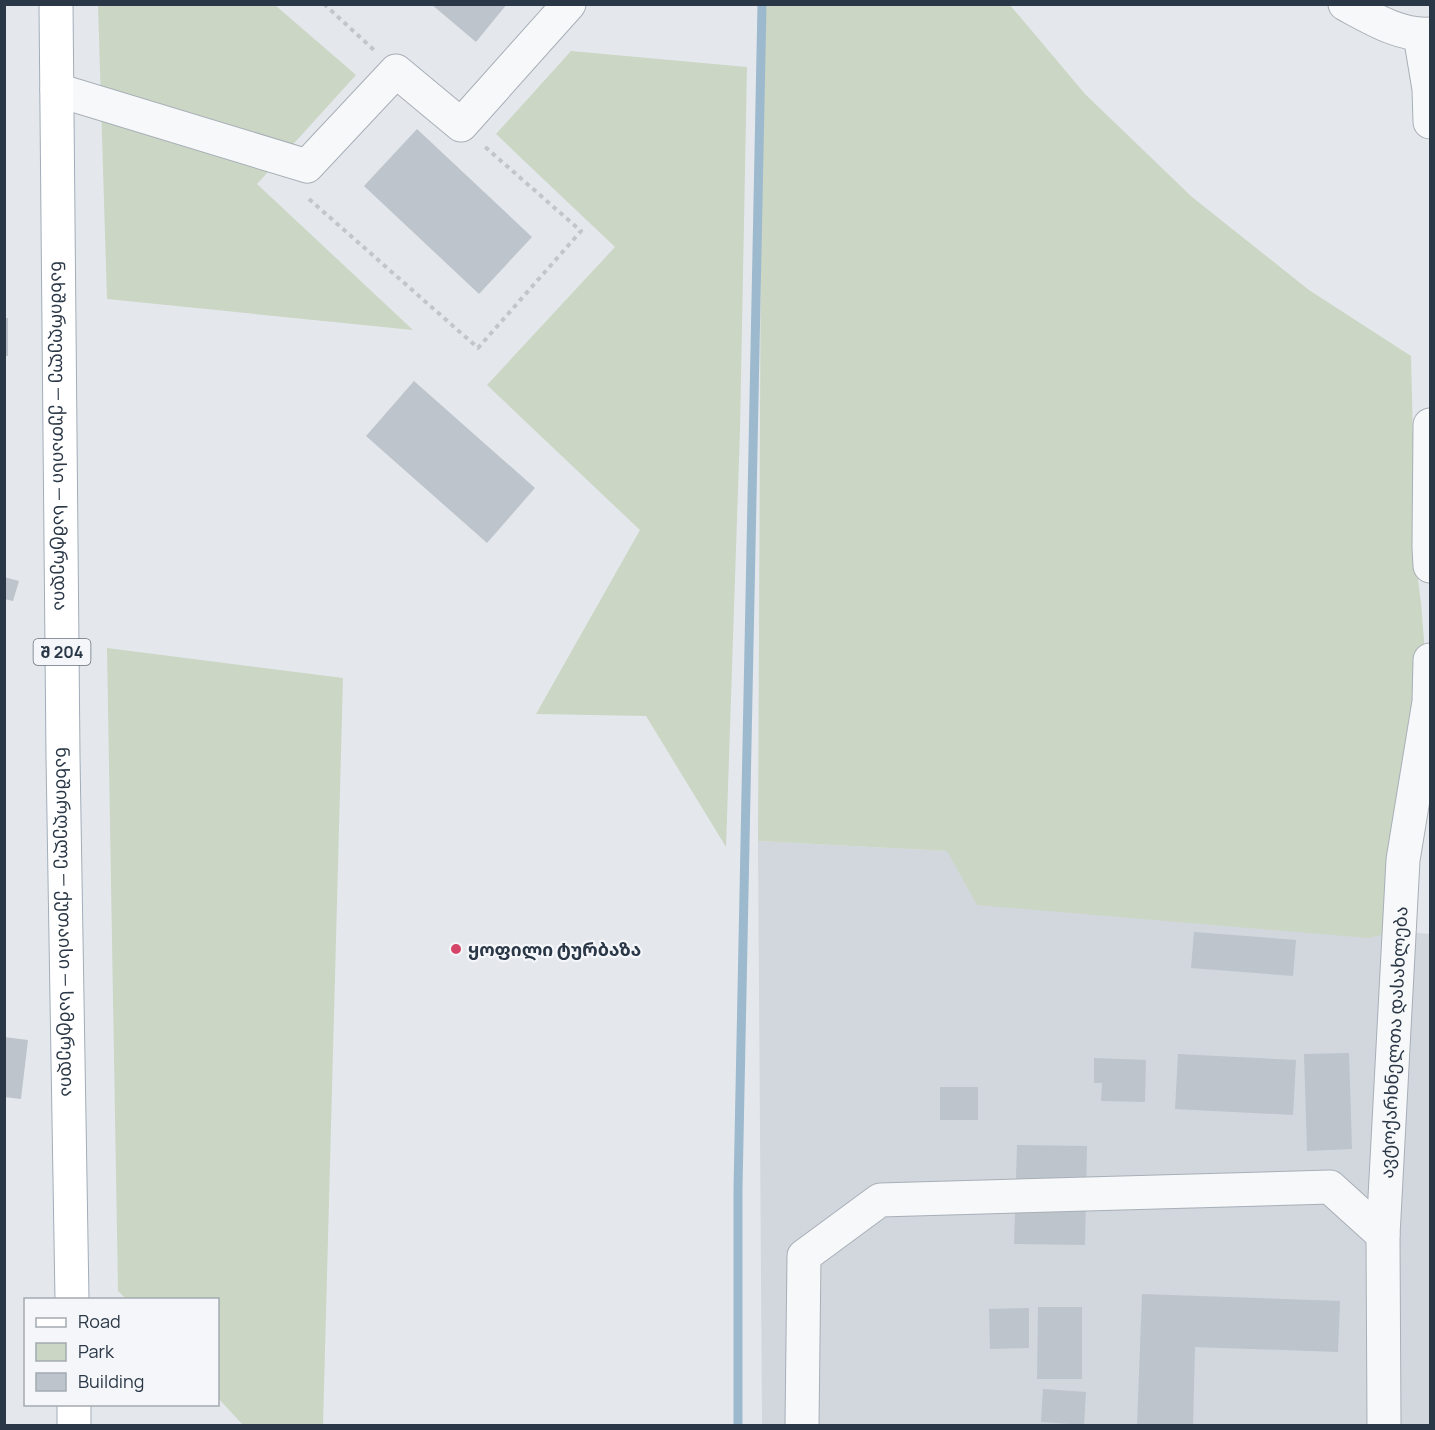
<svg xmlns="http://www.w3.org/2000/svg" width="1435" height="1430" font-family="Manrope,'Noto Sans Georgian',sans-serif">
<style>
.built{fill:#d2d7de}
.green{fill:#cbd6c4}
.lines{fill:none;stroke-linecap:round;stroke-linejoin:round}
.stream{stroke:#9db9cd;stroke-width:9}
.building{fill:#bdc4cc}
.minor-casing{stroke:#a8afb7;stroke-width:35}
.major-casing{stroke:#a2adb9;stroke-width:35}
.path{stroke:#c2c6cb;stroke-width:4;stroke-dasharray:4.5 4.5;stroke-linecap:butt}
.minor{stroke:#f7f8fa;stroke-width:33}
.major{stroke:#fff;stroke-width:33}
.poi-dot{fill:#d54568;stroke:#f4f6f9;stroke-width:2}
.labels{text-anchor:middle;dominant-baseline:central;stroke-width:4.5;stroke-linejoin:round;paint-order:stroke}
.shield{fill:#f4f6f9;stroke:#67707c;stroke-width:1.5}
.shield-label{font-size:16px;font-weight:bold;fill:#2a3746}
.street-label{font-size:18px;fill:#2a3746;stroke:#f4f6f9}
.poi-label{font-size:18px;font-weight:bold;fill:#2a3746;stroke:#f4f6f9;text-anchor:start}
</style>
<rect width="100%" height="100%" fill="#e4e8ec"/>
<path class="built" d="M758,841L947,851L1399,931L1430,934V1425H762Z"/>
<g class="green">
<path d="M98,5H275L356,75L257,184L413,330L107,299Z"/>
<path d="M762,5H1010L1085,94L1192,197L1309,290L1411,356L1416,563L1421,603L1429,702L1399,931L1368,938L977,905L947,851L758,841Z"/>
<path d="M571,51L747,67L740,430L726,847L646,716L536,714L640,530L487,385L615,247L496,134Z"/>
<path d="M107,648L343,678L323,1425H243L218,1398V1300L126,1299L118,1291Z"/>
</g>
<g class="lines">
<path class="stream" d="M738,1426V1189L762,4"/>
</g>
<g class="building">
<path d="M431,4H507L476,42Z"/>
<path d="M417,129L532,237L479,294L364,186Z"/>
<rect x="4" y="318" width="4" height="38"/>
<path d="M414,381L535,488L487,543L366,436Z"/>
<path d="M4,577L19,581L13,601L4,599Z"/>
<path d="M1194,932L1296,940L1293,976L1191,968Z"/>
<path d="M4,1037L28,1040L21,1099L4,1097Z"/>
<path d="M1349,1053L1352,1149L1307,1151L1304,1054Z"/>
<path d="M1178,1054L1296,1060L1293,1115L1175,1109Z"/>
<path d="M1094,1058L1146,1060L1145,1102L1101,1101L1102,1083H1094Z"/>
<rect x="940" y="1087" width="38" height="33"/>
<path d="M1017,1145L1087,1146L1085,1245L1014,1244Z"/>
<path d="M1142,1294L1340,1301L1338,1352L1195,1347L1193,1426H1137Z"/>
<path d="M1038,1307H1082V1379H1037Z"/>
<path d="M1029,1308V1348L990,1349L989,1309Z"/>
<path d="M1043,1389L1086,1392L1084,1425L1041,1422Z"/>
</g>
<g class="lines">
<g class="minor-casing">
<g id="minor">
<path d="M1345,4C1371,18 1400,36 1430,34"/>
<path d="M1420,35L1429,89L1430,122"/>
<path d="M57,90L307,166L396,71L461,125L569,4"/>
<path d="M1430,425L1429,547L1430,566"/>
<path d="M802,1426L804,1256L880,1200L1330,1187L1383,1235"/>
<path id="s1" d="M1384,1426L1383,1235L1403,860L1429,702L1430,660"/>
</g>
</g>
<g class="major-casing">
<g id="major">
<path id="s2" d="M56,4L63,757L72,1300"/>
<path d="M74,1404V1426"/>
</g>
</g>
<g class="path">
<path d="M324,4L374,50"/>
<path d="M309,199L478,348L581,231L484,146"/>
</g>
<use href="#minor" class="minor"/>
<use href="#major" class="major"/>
</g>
<circle class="poi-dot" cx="456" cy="949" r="6"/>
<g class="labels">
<rect class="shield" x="33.5" y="639" width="57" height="26" rx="4.5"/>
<g class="shield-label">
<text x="62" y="652">შ 204</text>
</g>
<g class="street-label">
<text stroke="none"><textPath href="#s2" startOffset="432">ნახშირღელე — ქუთაისი — სამტრედია</textPath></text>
<text stroke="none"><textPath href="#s2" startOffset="918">ნახშირღელე — ქუთაისი — სამტრედია</textPath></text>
<text stroke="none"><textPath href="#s1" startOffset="384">ავტოქარხნელთა დასახლება</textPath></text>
</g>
<g class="poi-label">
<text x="468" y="949">ყოფილი ტურბაზა</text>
</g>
</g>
<rect width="1435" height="1430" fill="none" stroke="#2a3746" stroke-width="12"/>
<rect x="24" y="1298" width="195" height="108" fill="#f4f6f9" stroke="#a3aab1" stroke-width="1.5"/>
<rect x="36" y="1318" width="30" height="9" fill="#ffffff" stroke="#a3aab1" stroke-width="1.5"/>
<text x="78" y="1328" font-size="18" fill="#2a3746">Road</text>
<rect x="36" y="1343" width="30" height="18" fill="#cbd6c4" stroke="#a3aab1" stroke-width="1.5"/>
<text x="78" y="1358" font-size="18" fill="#2a3746">Park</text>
<rect x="36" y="1373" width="30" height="18" fill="#bdc4cc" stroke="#a3aab1" stroke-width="1.5"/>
<text x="78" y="1388" font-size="18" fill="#2a3746">Building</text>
</svg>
